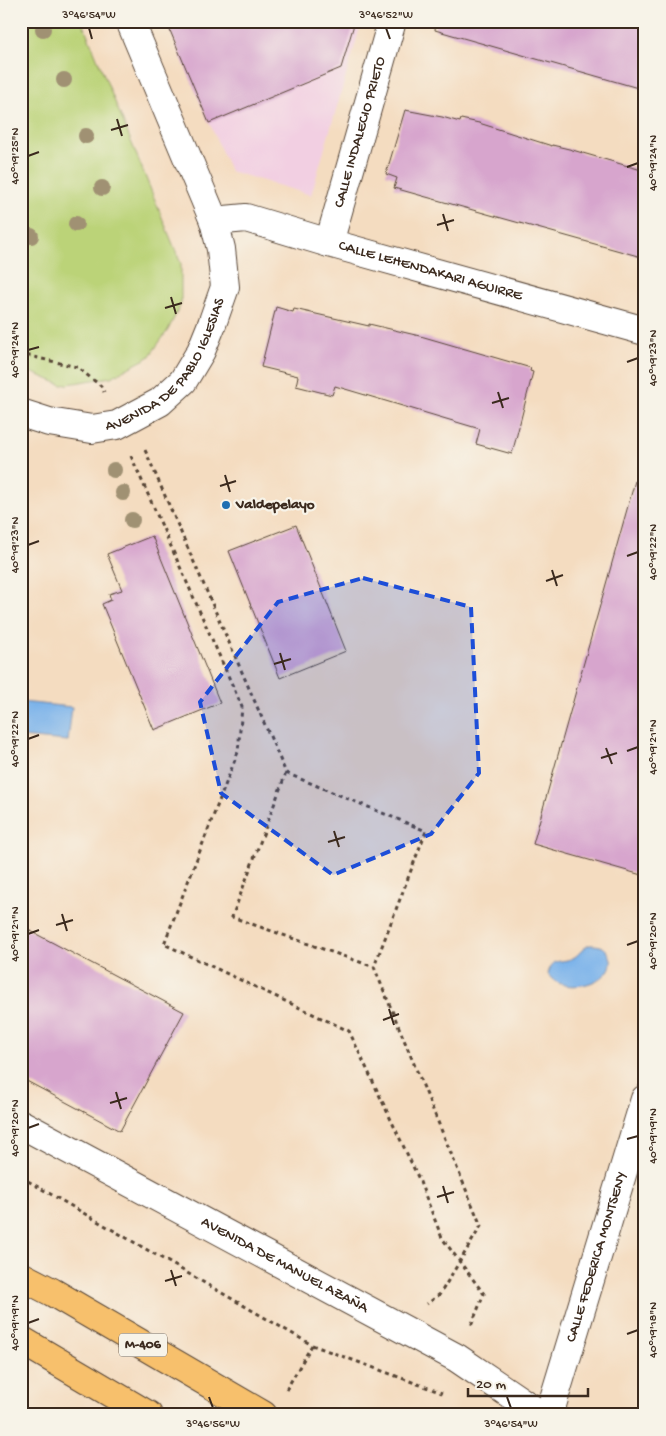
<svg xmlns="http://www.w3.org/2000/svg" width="666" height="1436" font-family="'Gochi Hand',sans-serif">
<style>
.built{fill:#f2cfe2}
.green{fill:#bbd378;stroke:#7b7e4b}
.water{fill:#7ab2ea;stroke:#5a6e84}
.building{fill:#d7a5cd}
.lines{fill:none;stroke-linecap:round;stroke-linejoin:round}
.minor-casing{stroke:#574536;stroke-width:30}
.highway-casing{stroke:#574536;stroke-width:30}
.path{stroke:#574536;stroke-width:3;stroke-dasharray:4 4;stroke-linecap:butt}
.minor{stroke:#fff;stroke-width:28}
.highway{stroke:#f7c06c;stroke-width:28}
.tree{fill:#a09173}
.marked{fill:#1d4ed8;fill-opacity:0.2;stroke:#1d4ed8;stroke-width:4;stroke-dasharray:10 6;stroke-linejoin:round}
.ticks{fill:none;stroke:#3b2a1e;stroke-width:2}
.poi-dot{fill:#1f6fb2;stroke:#f7f3e8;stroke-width:2}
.labels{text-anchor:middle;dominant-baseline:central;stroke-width:4.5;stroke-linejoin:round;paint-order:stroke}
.shield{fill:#f7f3e8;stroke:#73665b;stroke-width:1}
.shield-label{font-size:14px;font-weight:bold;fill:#3b2a1e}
.street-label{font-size:15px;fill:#3b2a1e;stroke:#f7f3e8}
.poi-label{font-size:15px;font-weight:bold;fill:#3b2a1e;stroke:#f7f3e8;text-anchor:start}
.neatline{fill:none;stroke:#3b2a1e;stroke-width:2}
.ticks-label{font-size:12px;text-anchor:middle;fill:#3b2a1e}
</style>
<rect width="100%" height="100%" fill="#f7f3e8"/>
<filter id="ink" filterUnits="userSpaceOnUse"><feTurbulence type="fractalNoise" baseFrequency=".02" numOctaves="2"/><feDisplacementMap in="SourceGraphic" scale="10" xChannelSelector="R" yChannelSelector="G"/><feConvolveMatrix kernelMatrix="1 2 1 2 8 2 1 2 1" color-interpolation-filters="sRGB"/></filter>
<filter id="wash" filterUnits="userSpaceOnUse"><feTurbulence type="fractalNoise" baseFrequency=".0096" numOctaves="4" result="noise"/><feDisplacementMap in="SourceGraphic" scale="20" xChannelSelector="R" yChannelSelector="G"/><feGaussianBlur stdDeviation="1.12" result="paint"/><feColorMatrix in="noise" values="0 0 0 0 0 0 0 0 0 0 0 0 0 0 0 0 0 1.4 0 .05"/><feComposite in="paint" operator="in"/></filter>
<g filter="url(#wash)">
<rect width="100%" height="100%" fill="#f4dcc0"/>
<path class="built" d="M166,21H362L311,195L230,171Z"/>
<path class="green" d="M21,21H82L181,264V304L168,330L149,357L111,377L62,385L21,368Z"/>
<g class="water">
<path d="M21,702L72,707L68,741L21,737Z"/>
<path d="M589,945C596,945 603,945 607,951C628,979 563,1000 548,974C553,956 560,964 573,958C579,955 581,949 589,945Z"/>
</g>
<g id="blocks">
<g class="building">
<path d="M166,21H355L341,68L209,123Z"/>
<path d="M436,21H645V90L435,30Z"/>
<path d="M405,110L442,117L460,122L461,119L479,123L552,146V145L569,149L645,171V258L394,188L397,178L386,174Z"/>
<path d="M276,307L293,312L294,309L369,326V324L424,337L531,368L530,371L533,372L512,454L476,444L480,429L335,386L332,395L296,386L298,376L261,367Z"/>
<path d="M635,481L645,483V876L533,844Z"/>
<path d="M296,525L346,651L280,678L229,551Z"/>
<path d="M152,536L220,703L154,730L102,604L111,600L109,594L122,590L107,554Z"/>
<path d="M21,926L184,1012L120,1131L21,1078Z"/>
</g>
</g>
</g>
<g filter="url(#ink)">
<use href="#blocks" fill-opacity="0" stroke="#574536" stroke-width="1"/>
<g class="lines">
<g class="minor-casing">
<g id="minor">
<path id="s1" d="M214,221L246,218L329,243L645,331"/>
<path id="s2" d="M329,243L392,21"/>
<path id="s3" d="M21,413L49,422L92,429L117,425L160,402L183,381L201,351L212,324L225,287L221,249L214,221L130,21"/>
<path id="s4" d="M21,1124L457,1358L541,1415"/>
<path id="s5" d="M549,1415L645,1099"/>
</g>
</g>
<g class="highway-casing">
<g id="highway">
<path d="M21,1276L52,1292L263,1415"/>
<path d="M21,1340L148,1415"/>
</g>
</g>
<g class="path">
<path d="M21,350L25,355L77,367L101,386L104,392"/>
<path d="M145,450L286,773L232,917L374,967L481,1226L440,1294L427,1304"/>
<path d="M131,456L242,707L238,752L164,944L349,1031L418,1177L442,1238L484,1294L471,1326"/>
<path d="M286,773L426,831L374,967"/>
<path d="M21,1177L312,1345L442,1393"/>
<path d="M286,1390L312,1345"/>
</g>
<use href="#minor" class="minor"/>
<use href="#highway" class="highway"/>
</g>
<g class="tree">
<circle cx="43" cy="29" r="8"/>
<circle cx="64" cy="80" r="8"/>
<circle cx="86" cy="136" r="8"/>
<circle cx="102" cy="188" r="8"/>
<circle cx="76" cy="224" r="8"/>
<circle cx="31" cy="236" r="8"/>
<circle cx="114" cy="470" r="8"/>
<circle cx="123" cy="493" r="8"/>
<circle cx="132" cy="520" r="8"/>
</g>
</g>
<path class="marked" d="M363,578L471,607L479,773L431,834L333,875L221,793L200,702L278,602Z"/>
<path class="ticks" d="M89,28L92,39M386,28L390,39M117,119L122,136M111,130L128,125M28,156L39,152M627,167L638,163M443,214L448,231M437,225L454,220M171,297L176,314M165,308L182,303M28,350L39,347M627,362L638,358M498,392L503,408M492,403L509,398M225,475L230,492M220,486L236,481M28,545L39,541M627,556L638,552M552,570L557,586M546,581L563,575M280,653L285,670M274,664L291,659M28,739L39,735M606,748L612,764M627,751L638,747M601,758L617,753M334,831L339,847M328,842L345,837M62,914L67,931M56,925L73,920M28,934L39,930M627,945L638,941M389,1009L394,1025M383,1020L399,1014M116,1092L121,1109M110,1103L127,1098M28,1128L39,1124M627,1139L638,1136M443,1186L448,1203M437,1197L454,1192M171,1270L176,1286M165,1281L182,1276M28,1323L39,1319M627,1334L638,1330M209,1397L213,1408M507,1397L511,1408"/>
<circle class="poi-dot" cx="226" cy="505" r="5"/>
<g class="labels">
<rect class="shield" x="119" y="1333.5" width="48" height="23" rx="4"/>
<g class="shield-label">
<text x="143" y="1345">M-406</text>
</g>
<g class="street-label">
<text stroke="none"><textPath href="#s2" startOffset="115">CALLE INDALECIO PRIETO</textPath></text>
<text stroke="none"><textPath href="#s1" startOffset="224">CALLE LEHENDAKARI AGUIRRE</textPath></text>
<text stroke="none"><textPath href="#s3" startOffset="178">AVENIDA DE PABLO IGLESIAS</textPath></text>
<text stroke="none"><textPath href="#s5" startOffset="165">CALLE FEDERICA MONTSENY</textPath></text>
<text stroke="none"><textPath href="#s4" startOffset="299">AVENIDA DE MANUEL AZAÑA</textPath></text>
</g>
<g class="poi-label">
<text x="236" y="505">Valdepelayo</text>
</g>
</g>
<rect width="666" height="1436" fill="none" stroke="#f7f3e8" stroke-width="55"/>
<path d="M468 1388v8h120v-8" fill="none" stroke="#3b2a1e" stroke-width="2.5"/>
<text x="476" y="1388" font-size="15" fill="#3b2a1e" stroke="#f7f3e8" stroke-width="4" paint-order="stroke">20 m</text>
<rect x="28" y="28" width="610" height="1380" class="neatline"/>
<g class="ticks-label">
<text x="89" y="18">3°46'54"W</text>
<text x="386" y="18">3°46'52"W</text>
<text transform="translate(14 156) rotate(-90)" y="4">40°19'25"N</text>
<text transform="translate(652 163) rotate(-90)" y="4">40°19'24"N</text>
<text transform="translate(14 350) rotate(-90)" y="4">40°19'24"N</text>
<text transform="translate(652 358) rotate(-90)" y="4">40°19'23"N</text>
<text transform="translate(14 545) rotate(-90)" y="4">40°19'23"N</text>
<text transform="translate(652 552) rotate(-90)" y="4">40°19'22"N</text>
<text transform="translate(14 739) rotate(-90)" y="4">40°19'22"N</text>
<text transform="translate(652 747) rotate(-90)" y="4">40°19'21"N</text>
<text transform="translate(14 934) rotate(-90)" y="4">40°19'21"N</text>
<text transform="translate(652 941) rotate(-90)" y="4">40°19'20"N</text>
<text transform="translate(14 1128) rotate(-90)" y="4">40°19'20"N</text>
<text transform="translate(652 1136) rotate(-90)" y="4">40°19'19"N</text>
<text transform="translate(14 1323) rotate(-90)" y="4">40°19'19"N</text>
<text transform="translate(652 1330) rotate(-90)" y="4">40°19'18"N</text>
<text x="213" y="1427">3°46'56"W</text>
<text x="511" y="1427">3°46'54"W</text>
</g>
</svg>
